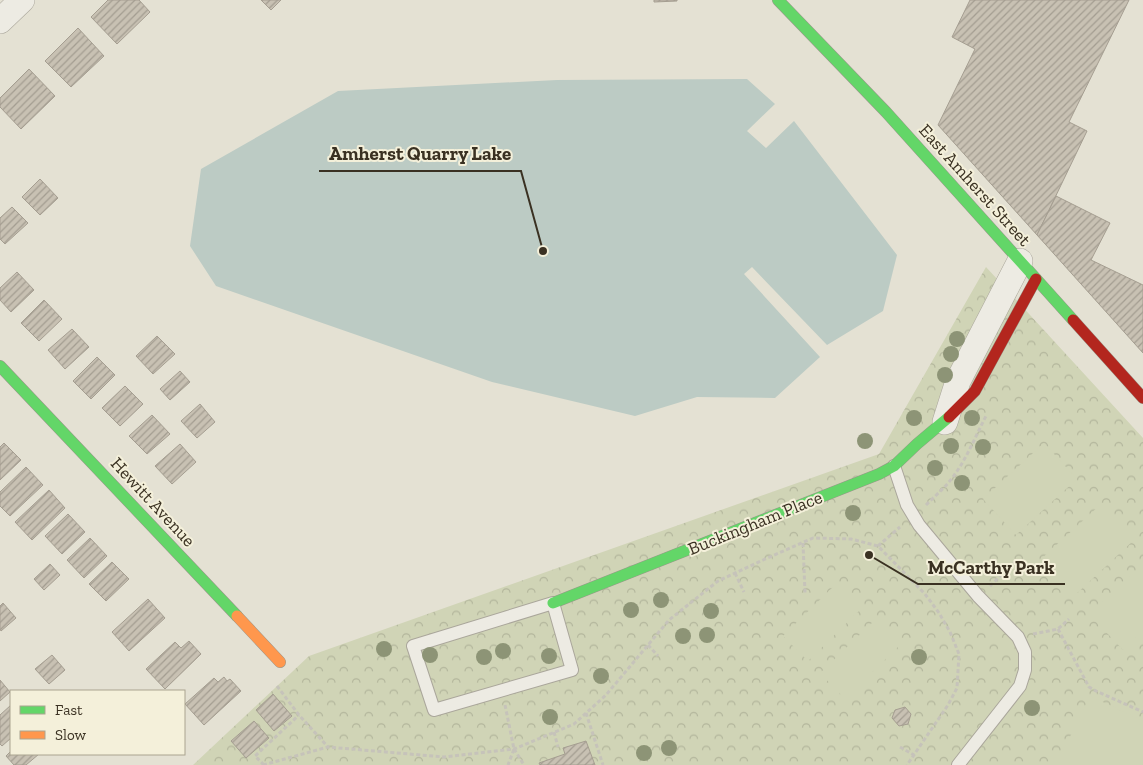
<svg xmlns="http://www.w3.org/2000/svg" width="1143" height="765" font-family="'Zilla Slab',serif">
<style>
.park{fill:url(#park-crowns)}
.garden{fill:#d0d4b6}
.water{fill:#bccbc4}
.building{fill:url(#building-hatch);stroke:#a59e91}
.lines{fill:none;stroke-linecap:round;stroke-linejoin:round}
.lane-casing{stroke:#aaa69b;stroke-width:14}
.street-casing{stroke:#aaa69b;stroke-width:26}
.fast-casing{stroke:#9a968b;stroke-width:12}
.slow-casing{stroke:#9a968b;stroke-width:12}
.jam-casing{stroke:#9a968b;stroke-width:12}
.path{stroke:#c6c3ba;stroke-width:3;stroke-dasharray:4 2.5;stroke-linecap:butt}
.lane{stroke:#edebe3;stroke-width:12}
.street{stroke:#edebe3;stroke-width:25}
.fast{stroke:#63d668;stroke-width:11}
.slow{stroke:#ff974d;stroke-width:11}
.jam{stroke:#b3261e;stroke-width:11}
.tree{fill:#8d9476}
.labels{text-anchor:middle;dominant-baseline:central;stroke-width:4;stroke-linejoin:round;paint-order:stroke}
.street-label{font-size:18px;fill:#3a3122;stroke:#f4f0da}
.leader{fill:none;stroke:#3a3122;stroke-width:2}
.callout-dot{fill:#3a3122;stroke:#f4f0da;stroke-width:2}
.callout-label{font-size:19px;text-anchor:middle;font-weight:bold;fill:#3a3122;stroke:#f4f0da;stroke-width:4;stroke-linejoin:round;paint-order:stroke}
</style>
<defs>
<pattern id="park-crowns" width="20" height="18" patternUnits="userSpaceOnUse" patternTransform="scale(1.25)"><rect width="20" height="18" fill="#d0d4b6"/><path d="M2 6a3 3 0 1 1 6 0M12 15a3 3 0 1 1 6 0" fill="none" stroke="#b3b69c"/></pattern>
<pattern id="building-hatch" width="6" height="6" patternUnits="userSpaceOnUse" patternTransform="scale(1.25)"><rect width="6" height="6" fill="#c8c1b3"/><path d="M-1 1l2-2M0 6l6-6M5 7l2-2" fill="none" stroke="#a39d91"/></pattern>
</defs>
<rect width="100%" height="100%" fill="#e4e1d3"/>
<path class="park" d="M986,267L1143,438V765H193L309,656L879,454Z"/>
<g class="garden">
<path d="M1044,443L1077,479L1016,535L983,499Z"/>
<path d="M1101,504L1134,540L1073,597L1040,560Z"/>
<path d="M1143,564V631L1123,650L1089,614Z"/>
<path d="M838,582L862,608L808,661L783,636Z"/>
<path d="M875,620L899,646L845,699L820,673Z"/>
<path d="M1090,696L1143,721V765H1056Z"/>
</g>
<path class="water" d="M747,79L775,104L747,131L766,148L794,121L897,255L883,311L827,345L752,267L744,274L820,357L775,398L697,397L635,416L492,382L216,286L190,246L201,169L338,91L557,80Z"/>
<g class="building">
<path d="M108,0H139L150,12L117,44L91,17Z"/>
<path d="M261,0H281L271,10Z"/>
<path d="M654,0H677V1L654,2Z"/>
<path d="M970,0H1129L1069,122L1087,131L1037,235L938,125L975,49L952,37Z"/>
<path d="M78,28L104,56L71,87L45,61Z"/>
<path d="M29,69L55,96L21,129L0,107V98Z"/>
<path d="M40,179L58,198L40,215L22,197Z"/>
<path d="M1056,196L1110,223L1091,260L1143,285V353L1037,235Z"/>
<path d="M12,207L28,223L5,244L0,239V218Z"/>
<path d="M17,272L34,290L11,312L0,300V288Z"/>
<path d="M44,300L62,319L39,341L21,323Z"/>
<path d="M72,329L89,347L65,369L48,350Z"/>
<path d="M157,336L175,354L153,374L136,356Z"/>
<path d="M97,357L115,375L91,399L73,381Z"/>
<path d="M180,371L190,382L170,400L160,389Z"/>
<path d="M125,386L143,404L120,426L102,408Z"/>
<path d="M200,404L215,422L197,438L181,421Z"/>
<path d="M152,415L170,434L147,454L129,436Z"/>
<path d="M4,443L21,460L0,480V447Z"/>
<path d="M180,444L196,462L172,484L155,466Z"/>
<path d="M26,467L43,485L10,516L0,506V492Z"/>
<path d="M49,490L65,508L32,540L15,522Z"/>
<path d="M68,514L85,532L62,554L45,536Z"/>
<path d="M90,538L107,556L84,578L67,560Z"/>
<path d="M112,562L129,579L106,601L89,584Z"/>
<path d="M50,564L60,575L44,590L34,579Z"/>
<path d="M148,599L165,618L129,651L112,632Z"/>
<path d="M3,603L16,618L1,631L0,629V606Z"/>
<path d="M189,641L201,654L165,689L146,669L175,642L181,648Z"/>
<path d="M52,655L65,670L49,684L35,669Z"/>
<path d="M224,677L227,681L230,679L241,691L204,725L185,704L214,678L218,682Z"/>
<path d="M0,680L10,692L0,701Z"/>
<path d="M273,694L292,716L274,731L256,710Z"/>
<path d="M11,705V738L2,746L0,744V715Z"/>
<path d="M905,707L911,714L908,724L899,726L892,718L895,710Z"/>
<path d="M254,721L269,738L246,758L231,741Z"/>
<path d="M586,741L595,765H540L539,763L565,754L563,748Z"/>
<path d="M11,751V754H39L26,765H14L6,756Z"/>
</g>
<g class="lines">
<g class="lane-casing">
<g id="lane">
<path d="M894,466L907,505L919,525L978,596L1018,637L1025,652V670L1020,686L958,765"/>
<path d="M553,603L572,670L434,710L413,646Z"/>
</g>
</g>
<g class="street-casing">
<g id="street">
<path d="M0,21L22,0"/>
<path d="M945,422L958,381L1020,261"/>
</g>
</g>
<g class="fast-casing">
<g id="fast">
<path d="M778,0L886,112L1073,320"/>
<path d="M0,366L237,616"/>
<path d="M553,603L879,474L894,466L917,444L949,417"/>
</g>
</g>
<g class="slow-casing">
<path id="slow" d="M237,616L280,662"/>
</g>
<g class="jam-casing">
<g id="jam">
<path d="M1073,320L1143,398"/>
<path d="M949,417L975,391L1036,279"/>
</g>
</g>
<g class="path">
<path d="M926,505C936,495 947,486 955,474C968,456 976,435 986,416"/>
<path d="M803,543L805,593"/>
<path d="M878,546L900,527"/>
<path d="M735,573L744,592"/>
<path d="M990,586L1015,562"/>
<path d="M1058,629L1089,687L1096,691L1143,712"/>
<path d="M1033,634L1058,629L1069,619"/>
<path d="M648,645L658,656"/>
<path d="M277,686L299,715L328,747"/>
<path d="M505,705L514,749L508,765"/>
<path d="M586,713L603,765"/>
<path d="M554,732L558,747"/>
<path d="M900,747L914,755"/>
<path d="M514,749L524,765"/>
<path d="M263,765L328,747L444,757L514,749L574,724L606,695L669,620L718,581L763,560L813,538L851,539L878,546L925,594L939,613L950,632L959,654L957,688L948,705L907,765"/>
<path d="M264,765L255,756L299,715"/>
</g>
<use href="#lane" class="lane"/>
<use href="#street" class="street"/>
<use href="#fast" class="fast"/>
<use href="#slow" class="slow"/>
<use href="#jam" class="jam"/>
</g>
<g class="tree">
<circle cx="957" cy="339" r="8"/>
<circle cx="951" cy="354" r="8"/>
<circle cx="945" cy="375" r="8"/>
<circle cx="914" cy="418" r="8"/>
<circle cx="972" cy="418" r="8"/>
<circle cx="865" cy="441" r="8"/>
<circle cx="951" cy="446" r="8"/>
<circle cx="983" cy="447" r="8"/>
<circle cx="935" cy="468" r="8"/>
<circle cx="962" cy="483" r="8"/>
<circle cx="853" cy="513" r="8"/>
<circle cx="661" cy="600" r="8"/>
<circle cx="631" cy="610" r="8"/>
<circle cx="711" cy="611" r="8"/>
<circle cx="707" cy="635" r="8"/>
<circle cx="683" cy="636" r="8"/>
<circle cx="384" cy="649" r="8"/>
<circle cx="503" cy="651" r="8"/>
<circle cx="430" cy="655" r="8"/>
<circle cx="549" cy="656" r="8"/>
<circle cx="484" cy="657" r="8"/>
<circle cx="919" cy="657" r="8"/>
<circle cx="601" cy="676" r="8"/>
<circle cx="1032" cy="708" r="8"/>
<circle cx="550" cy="717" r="8"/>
<circle cx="669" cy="748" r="8"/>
<circle cx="644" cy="753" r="8"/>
</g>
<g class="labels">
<g class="street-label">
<text transform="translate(975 185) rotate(48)">East Amherst Street</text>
<text transform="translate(153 502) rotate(47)">Hewitt Avenue</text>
<text transform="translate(755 523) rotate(-22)">Buckingham Place</text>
</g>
</g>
<path class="leader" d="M543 251L521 171H319M869 555L918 584H1065"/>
<g class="callout-dot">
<circle cx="543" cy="251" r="5"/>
<circle cx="869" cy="555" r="5"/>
</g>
<g class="callout-label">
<text x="420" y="160">Amherst Quarry Lake</text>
<text x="991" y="574">McCarthy Park</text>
</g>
<rect x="10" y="690" width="175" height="65" fill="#f4f0da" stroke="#aaa490"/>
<rect x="20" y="706" width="25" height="8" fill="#63d668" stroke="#aaa490"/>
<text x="55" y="715" font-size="15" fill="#3a3122">Fast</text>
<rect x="20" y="731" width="25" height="8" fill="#ff974d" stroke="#aaa490"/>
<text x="55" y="740" font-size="15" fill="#3a3122">Slow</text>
</svg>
